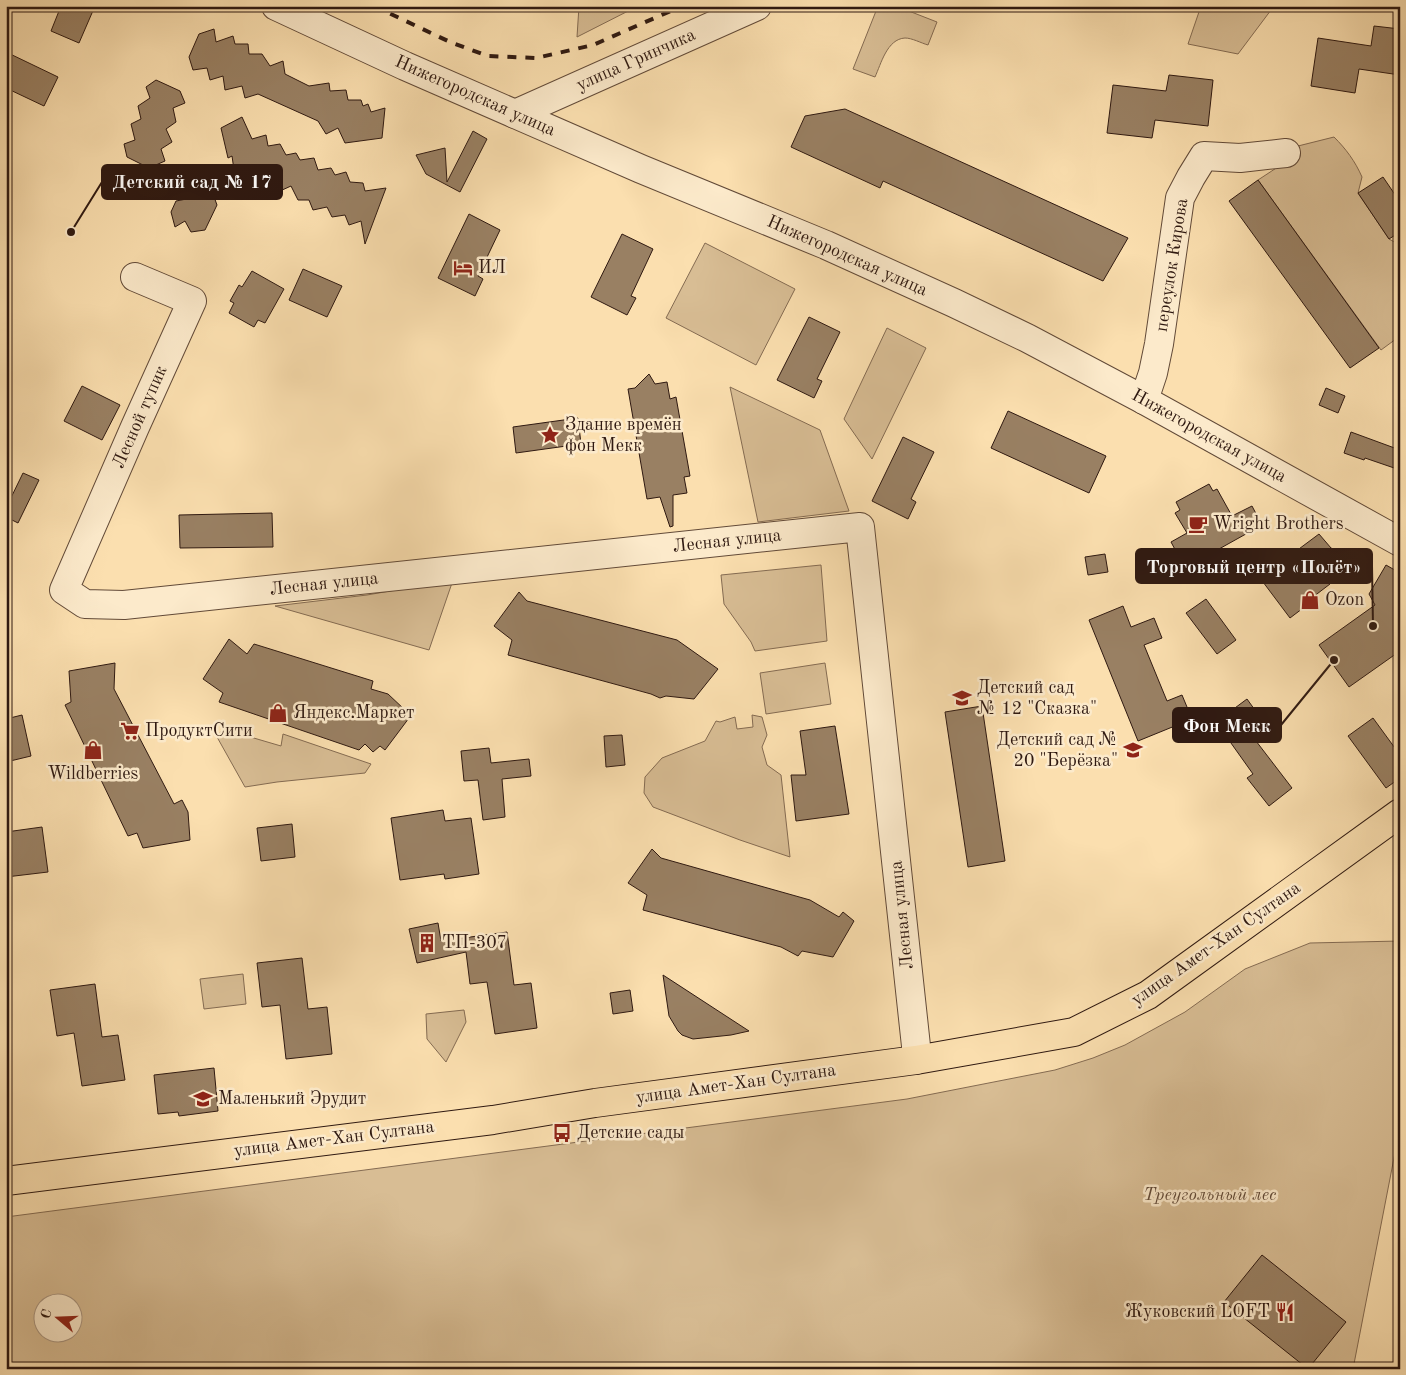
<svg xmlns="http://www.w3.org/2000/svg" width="1406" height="1375" font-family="'Old Standard TT',serif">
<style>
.green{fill:#d8bd94;stroke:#846b52;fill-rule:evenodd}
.building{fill:#998063;stroke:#2f1911}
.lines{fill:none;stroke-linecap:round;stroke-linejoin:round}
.minor-casing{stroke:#624a38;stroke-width:30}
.major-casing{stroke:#2f1911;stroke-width:30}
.minor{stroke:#fceacb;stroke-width:28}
.major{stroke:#fbdfaf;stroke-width:28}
.rail{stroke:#2f1911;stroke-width:4;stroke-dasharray:9 9;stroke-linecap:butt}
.labels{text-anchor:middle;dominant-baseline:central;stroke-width:5;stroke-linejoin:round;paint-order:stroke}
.street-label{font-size:18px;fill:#2f1911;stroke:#fceacb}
.poi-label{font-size:18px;fill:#2f1911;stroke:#fceacb;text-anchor:start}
.park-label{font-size:18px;font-style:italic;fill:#624a38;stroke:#fceacb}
.leader{fill:none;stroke:#2f1911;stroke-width:2}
.callout-dot{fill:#2f1911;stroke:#fceacb;stroke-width:2}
.callout{fill:#2f1911;stroke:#2f1911;stroke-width:2}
.callout-label{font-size:19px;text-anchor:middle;font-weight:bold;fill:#fff}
</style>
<rect width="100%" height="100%" fill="#fbdfaf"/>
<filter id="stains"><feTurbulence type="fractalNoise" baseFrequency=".004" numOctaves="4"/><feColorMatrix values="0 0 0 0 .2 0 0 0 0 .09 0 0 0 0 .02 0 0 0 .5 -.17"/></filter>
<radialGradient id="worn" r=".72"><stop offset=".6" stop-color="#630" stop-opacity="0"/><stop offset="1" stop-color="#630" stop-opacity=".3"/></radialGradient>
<g class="green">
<path d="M579,6H638L577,37Z"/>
<path d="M878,6H896L937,22L928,45C921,43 912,38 905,38C887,39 881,64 875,77L853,69Z"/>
<path d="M1201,6H1274L1238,54L1188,44Z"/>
<path d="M1334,137C1346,149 1355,161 1362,177L1358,193L1389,239L1398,244L1400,246V336L1381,350L1258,180L1290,159L1298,146Z"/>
<path d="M705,243L795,289L756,365L666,318Z"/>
<path d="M887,328L926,348L872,459L844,419Z"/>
<path d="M730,387L820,430L849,511L758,522Z"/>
<path d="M821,565L827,641L755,651L751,642L724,604L721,575Z"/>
<path d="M453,580L429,650L275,606L367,595Z"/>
<path d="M825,663L831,704L766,714L760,673Z"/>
<path d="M752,715L762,717L767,735L762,747L767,765L781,775L790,857L740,840L653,807L644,793L645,777L662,758L705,741L716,721L720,722L735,717L737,729L753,727Z"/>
<path d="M223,729L281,746L283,734L371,764L365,773L277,782L245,787L217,737Z"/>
<path d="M1400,941V1127L1353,1369H6V1217L907,1099L1055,1070L1093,1058L1125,1045L1185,1012L1245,969L1310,943ZM42,1302H72V1332H42Z"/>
<path d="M243,974L246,1004L204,1009L200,979Z"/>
<path d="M464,1010L466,1022L446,1062L427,1039L426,1014Z"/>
</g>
<g class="building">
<path d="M61,6H95L79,43L51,31Z"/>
<path d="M1374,26L1400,29V75L1359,69L1355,93L1311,86L1318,38L1371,46Z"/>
<path d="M214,29L216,42L233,36L235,44H248L249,54H262L270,66L283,61L285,74L309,86L329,83L330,91L346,90L348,100H361L363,106L368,104L371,112L385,108L382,138L345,143L338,128L326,134L318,121L258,94L245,98L242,86L225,90L223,76L210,80L207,68L193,70L189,57L199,34Z"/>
<path d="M6,52L58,77L44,106L6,88Z"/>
<path d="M1169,75L1213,80L1208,126L1155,120L1152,138L1107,133L1113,85L1166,91Z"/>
<path d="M156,80L180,91L185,103L173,108L176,122L166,129L172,142L161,149L165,161L149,168L127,157L124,144L135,140L131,124L141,119L138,106L150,98L146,87Z"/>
<path d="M845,109L1047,201L1128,238L1103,281L883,181L880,188L791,147L805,116Z"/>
<path d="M242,117L252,139L266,135L268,146L280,144L286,155L296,153L300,160L314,158L318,170L331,168L335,175L346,172L350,182L363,183L365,191L386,188L365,244L361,221L349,225L345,215L332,217L327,207L313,210L309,200H298L291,186L280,191L277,177L264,184L261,172L251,175L246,166L234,170L232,156L228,158L221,128Z"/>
<path d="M473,131L487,139L460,192L426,174L416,155L445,148L447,182Z"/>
<path d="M1383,177L1400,202V232L1389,239L1358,193Z"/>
<path d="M1258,180L1379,348L1350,368L1229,201Z"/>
<path d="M213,194L217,205L205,230L191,232L185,221L175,227L171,212L176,201Z"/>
<path d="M469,214L500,230L478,276L483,279L475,296L438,278Z"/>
<path d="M622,234L653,249L631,296L636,298L627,315L591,297Z"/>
<path d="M303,269L342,286L327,317L289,300Z"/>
<path d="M252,271L284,289L265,323L258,320L254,327L229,313L234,303L230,301L239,285L242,287Z"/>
<path d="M809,317L840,332L817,379L822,381L814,398L777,380Z"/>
<path d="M649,374L655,384L667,382L670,399L676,397L690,476L684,477L687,493L673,495V526L670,527L660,497L647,499L628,389L635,388Z"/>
<path d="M82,386L120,405L102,440L64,421Z"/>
<path d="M1326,388L1345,396L1338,413L1319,405Z"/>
<path d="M1008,411L1106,456L1089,493L991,448Z"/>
<path d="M578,418L581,444L516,453L513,427Z"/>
<path d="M1351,432L1400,450V470L1365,458L1364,460L1344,453Z"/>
<path d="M903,437L934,452L911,499L916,502L908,519L872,501Z"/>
<path d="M23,473L39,480L18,523L6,517V508Z"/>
<path d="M1209,484L1213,491L1217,489L1232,516L1252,506L1262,525L1185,568L1171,542L1187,533L1175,513L1180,510L1176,502Z"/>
<path d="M272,513L273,547L180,548L179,515Z"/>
<path d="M1319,534L1331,548L1353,561L1327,581L1330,584L1313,597L1315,599L1290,618L1260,578Z"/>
<path d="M1105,554L1108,572L1088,575L1085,557Z"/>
<path d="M1386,565L1400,573V651L1349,687L1319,645L1375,605L1369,594Z"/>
<path d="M519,592L527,601L677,640L718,669L694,699L666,696L660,698L651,694L508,655L512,640L494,626Z"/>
<path d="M1206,599L1236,640L1217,654L1186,613Z"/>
<path d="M1123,606L1131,627L1154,618L1162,638L1144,645L1167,701L1182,695L1192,719L1138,741L1089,620Z"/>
<path d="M229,639L247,654L254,644L373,681L371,689L388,694L405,710L412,714L385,750L380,746L373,752L365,744L359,750L219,702L223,693L203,679Z"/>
<path d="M115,663L114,689L174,804L182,800L188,812L190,840L143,848L137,833L128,836L65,705L71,702L69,671Z"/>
<path d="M1247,699L1270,731L1256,741L1292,788L1269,806L1247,778L1253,774L1216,722Z"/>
<path d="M982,706L1005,861L968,867L945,712Z"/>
<path d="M22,715L31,756L6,762V719Z"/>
<path d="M1373,718L1400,755V778L1386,788L1348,736Z"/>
<path d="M835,726L849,814L796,821L791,775H806L800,731Z"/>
<path d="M622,735L625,765L606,767L604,736Z"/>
<path d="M489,748L491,763L529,759L531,776L502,779L505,817L483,820L478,780L464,781L461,751Z"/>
<path d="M443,810L445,821L471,818L479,874L445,879L444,874L400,880L391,818Z"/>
<path d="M292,824L295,857L261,861L257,828Z"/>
<path d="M42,827L48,872L6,877V832Z"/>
<path d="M652,849L661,858L810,900L839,917L843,912L854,921L833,957L802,951L798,956L781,947L643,910L647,895L628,883Z"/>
<path d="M438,923L441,941L507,932L514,985L531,983L537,1028L495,1034L487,982L470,984L466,952L417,963L409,929Z"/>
<path d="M302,958L308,1009L327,1007L332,1054L286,1059L280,1005L262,1007L257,963Z"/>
<path d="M663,975L749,1031L731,1035L693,1039L682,1035L678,1031L669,1016Z"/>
<path d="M95,984L102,1037L118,1035L125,1080L82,1086L74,1033L57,1036L50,990Z"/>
<path d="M630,990L633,1011L613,1014L610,993Z"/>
<path d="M214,1068L218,1111L179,1116L178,1112L158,1114L154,1075Z"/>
<path d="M1262,1255L1346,1322L1308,1369L1224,1302Z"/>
</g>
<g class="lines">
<g class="minor-casing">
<g id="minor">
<path d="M276,6L405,66L641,169L826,245L954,303L1027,338L1144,400L1400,542"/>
<path d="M515,114L757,6"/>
<path d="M135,277L192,301L135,427L64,590L85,604L124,605L860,527L916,1046V1060"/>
<path d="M1144,400L1153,373L1159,344L1180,198L1191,177L1204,156L1240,158L1286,153"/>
</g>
</g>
<g class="major-casing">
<path id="major" d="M6,1181L493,1120L595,1103L916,1060L1074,1032L1148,995L1400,813"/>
</g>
<use href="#minor" class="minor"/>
<use href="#major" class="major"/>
<path class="rail" d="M374,6L450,42L488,56L536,58L593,45L682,6"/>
</g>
<defs>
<g id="hotel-bare" transform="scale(1.5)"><path d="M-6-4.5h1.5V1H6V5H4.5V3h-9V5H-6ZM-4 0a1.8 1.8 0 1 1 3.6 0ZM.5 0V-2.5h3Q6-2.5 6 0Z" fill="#8f2418" stroke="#fceacb" stroke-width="2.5" paint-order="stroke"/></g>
<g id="sight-bare" transform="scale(1.5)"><path d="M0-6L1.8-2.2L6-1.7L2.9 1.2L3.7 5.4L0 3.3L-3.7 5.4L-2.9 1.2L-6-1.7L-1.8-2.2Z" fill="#8f2418" stroke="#fceacb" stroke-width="2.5" paint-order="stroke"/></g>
<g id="cafe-bare" transform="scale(1.5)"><path d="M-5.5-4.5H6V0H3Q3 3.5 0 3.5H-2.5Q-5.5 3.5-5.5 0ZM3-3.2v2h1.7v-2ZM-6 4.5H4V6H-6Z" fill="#8f2418" stroke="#fceacb" stroke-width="2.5" paint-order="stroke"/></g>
<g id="shop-bare" transform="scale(1.5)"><path d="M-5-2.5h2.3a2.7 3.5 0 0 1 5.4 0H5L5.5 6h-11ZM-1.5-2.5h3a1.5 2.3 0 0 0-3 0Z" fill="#8f2418" stroke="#fceacb" stroke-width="2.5" paint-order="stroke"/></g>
<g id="school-bare" transform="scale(1.5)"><path d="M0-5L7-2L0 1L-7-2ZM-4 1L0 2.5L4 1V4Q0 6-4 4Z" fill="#8f2418" stroke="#fceacb" stroke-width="2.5" paint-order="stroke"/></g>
<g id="supermarket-bare" transform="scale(1.5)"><path d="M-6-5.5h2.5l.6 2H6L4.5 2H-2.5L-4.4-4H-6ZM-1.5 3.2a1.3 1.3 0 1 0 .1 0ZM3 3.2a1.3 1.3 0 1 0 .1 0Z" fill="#8f2418" stroke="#fceacb" stroke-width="2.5" paint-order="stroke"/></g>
<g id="building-bare" transform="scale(1.5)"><path d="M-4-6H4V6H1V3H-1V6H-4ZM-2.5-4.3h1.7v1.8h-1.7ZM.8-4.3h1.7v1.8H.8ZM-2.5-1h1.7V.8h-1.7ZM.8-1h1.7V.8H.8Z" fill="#8f2418" stroke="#fceacb" stroke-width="2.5" paint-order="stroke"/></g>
<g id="bus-bare" transform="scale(1.5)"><path d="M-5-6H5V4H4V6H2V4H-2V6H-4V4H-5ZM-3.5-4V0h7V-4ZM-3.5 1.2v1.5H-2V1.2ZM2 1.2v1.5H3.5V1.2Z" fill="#8f2418" stroke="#fceacb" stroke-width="2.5" paint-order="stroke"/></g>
<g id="restaurant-bare" transform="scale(1.5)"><path d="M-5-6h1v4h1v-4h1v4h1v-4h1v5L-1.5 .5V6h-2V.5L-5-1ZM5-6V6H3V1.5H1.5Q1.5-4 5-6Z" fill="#8f2418" stroke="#fceacb" stroke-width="2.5" paint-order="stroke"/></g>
</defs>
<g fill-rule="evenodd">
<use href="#hotel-bare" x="463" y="268"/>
<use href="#sight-bare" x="550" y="435"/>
<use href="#cafe-bare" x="1198" y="524"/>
<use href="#shop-bare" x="1310" y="600"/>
<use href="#school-bare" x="962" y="698"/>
<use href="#shop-bare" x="278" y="713"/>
<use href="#supermarket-bare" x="130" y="731"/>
<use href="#shop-bare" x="93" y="750"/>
<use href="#school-bare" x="1133" y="750"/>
<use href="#building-bare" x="427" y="943"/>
<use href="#school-bare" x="203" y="1099"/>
<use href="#bus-bare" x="562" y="1133"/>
<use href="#restaurant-bare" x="1285" y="1312"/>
</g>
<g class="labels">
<g class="street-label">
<text transform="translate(636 60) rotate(-24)">улица Гринчика</text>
<text transform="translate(475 96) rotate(24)">Нижегородская улица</text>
<text transform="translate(847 256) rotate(24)">Нижегородская улица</text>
<text transform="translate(1172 265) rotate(-81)">переулок Кирова</text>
<text transform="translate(140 417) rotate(-66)">Лесной тупик</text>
<text transform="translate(1209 436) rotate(29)">Нижегородская улица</text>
<text transform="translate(727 541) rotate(-6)">Лесная улица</text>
<text transform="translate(324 584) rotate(-6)">Лесная улица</text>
<text transform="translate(902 915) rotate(-96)">Лесная улица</text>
<text transform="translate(1216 944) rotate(-35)">улица Амет-Хан Султана</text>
<text transform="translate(736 1084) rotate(-8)">улица Амет-Хан Султана</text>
<text transform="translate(334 1139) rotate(-7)">улица Амет-Хан Султана</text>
</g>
<g class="poi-label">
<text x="478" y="268">ИЛ</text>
<text x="565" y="425">Здание времён<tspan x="565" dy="21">фон Мекк</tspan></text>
<text x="1213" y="524">Wright Brothers</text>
<text x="1325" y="600">Ozon</text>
<text x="977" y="688">Детский сад<tspan x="977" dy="21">№ 12 "Сказка"</tspan></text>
<text x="293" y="713">Яндекс.Маркет</text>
<text x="145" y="731">ПродуктСити</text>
<text x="1118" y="740" text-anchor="end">Детский сад №<tspan x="1118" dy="21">20 "Берёзка"</tspan></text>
<text x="93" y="774" text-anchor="middle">Wildberries</text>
<text x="442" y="943">ТП-307</text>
<text x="218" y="1099">Маленький Эрудит</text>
<text x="577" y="1133">Детские сады</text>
<text x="1270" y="1312" text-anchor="end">Жуковский LOFT</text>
</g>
<g class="park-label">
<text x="1210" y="1195">Треугольный лес</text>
</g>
</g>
<path class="leader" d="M71 232L102 182M1373 626L1372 566M1334 660L1281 725"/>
<g class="callout-dot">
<circle cx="71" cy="232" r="5"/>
<circle cx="1373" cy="626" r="5"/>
<circle cx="1334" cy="660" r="5"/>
</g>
<g class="callout">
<rect x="102" y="165" width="180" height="34" rx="5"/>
<rect x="1136" y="549" width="236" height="34" rx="5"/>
<rect x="1173" y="708" width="108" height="34" rx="5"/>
</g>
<g class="callout-label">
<text x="192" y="188">Детский сад № 17</text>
<text x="1254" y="573">Торговый центр «Полёт»</text>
<text x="1227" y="732">Фон Мекк</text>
</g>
<rect width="1406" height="1375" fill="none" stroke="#fbdfaf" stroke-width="25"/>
<rect x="8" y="8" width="1391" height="1360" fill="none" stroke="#2f1911" stroke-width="2.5"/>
<rect x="12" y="12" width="1381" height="1350" fill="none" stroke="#2f1911"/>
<g transform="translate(58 1318) rotate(289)"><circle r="24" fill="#fceacb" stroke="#aa9681"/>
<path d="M0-4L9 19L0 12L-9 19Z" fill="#8f2418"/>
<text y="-8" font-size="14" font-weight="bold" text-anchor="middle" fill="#2f1911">С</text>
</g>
<rect width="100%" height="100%" filter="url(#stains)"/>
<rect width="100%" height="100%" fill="url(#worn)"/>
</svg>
